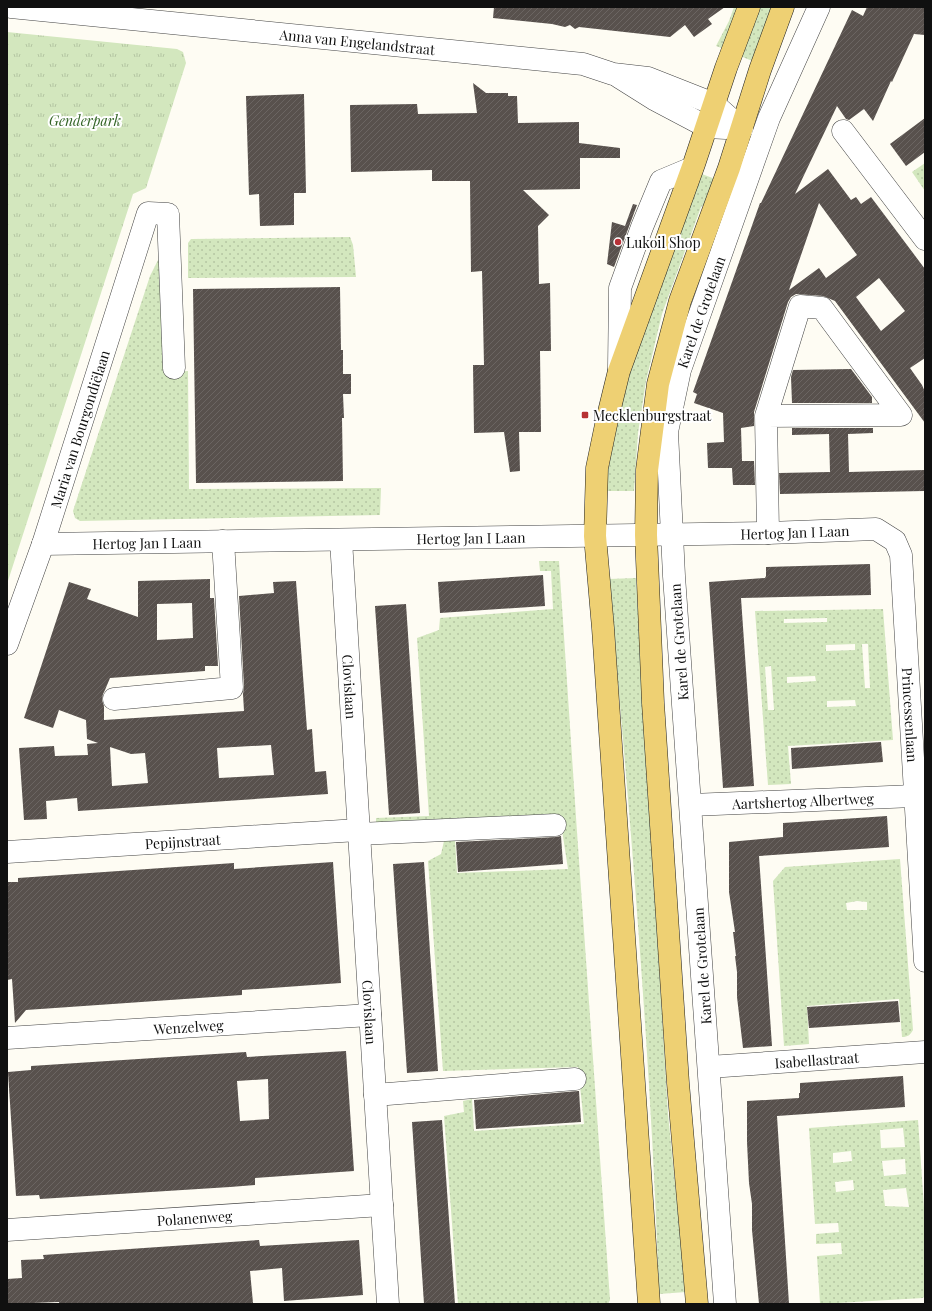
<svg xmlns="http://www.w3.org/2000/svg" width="932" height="1311" font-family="'Playfair Display',serif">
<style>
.grass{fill:url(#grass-dots);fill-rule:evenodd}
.park{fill:url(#park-tufts)}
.building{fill:url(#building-hatch);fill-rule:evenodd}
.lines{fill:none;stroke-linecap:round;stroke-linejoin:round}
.minor-casing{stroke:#434343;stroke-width:23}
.major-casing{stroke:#212121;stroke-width:23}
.minor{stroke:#fff;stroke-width:22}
.major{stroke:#eed073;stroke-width:22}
.poi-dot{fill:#b63137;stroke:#fff;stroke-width:1.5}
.labels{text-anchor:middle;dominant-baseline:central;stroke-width:4;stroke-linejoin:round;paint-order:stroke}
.street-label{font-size:14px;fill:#101010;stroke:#fff}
.park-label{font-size:14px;font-style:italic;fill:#316324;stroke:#fff}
.poi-label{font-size:14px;fill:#101010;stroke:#fff;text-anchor:start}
</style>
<defs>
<pattern id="grass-dots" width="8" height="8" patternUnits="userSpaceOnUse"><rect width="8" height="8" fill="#d3e7be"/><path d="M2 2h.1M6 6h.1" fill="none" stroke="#b4c5a2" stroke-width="1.8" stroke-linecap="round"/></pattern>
<pattern id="park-tufts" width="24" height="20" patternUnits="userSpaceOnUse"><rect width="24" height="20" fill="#d3e7be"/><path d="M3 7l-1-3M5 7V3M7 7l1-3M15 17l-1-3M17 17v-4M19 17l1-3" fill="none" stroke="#b4c5a2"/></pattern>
<pattern id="building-hatch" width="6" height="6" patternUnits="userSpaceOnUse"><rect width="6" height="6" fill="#58514d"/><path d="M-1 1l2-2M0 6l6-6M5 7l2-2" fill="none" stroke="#6b6562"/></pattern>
</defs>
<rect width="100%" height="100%" fill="#fefcf3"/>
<g class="grass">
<path d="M734,7H743L727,50L716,46L729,21Z"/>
<path d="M756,7H777L757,63L738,55Z"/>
<path d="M925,163V191L912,172Z"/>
<path d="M699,173L718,180L713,196L701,207L662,314L646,381L638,433L634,491H606L608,464L628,377Z"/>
<path d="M350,237L353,245L356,277L188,278V243L191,239Z"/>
<path d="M158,260H161L165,372L188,371L189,489L381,488L380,515L80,521L75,518L73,511L150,276Z"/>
<path d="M539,561H559L577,832L610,1300L608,1304H458L444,1116L464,1112L463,1101L472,1099L474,1131L584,1124L578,1067L443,1071L428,861L441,854L444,841L455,840L457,873L568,869L560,817L376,826V818L429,816L417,638L439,630L440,618L553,609L551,571H540Z"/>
<path d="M636,578L668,1114L686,1292L659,1294C651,1055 630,817 609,579Z"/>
<path d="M883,609L893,740L788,746L791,784L768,785L755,611ZM827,618V622L784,623V619ZM855,644V650L826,651V645ZM862,644H868L870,688H865ZM771,666L774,710H768L765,667ZM815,676L816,681L787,683V677ZM855,700L856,706L827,707V701Z"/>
<path d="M900,859L913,1030C910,1035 908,1037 902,1037L899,999L807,1006L809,1044L784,1046L773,881L785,867ZM857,901L867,902V910H847L846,903Z"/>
<path d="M918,1120L925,1222V1296L923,1298L820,1304L817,1256L842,1254L841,1243L816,1244V1234L839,1232L838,1223L815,1224L809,1128ZM903,1128L905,1147L881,1148L880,1130ZM851,1151L852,1161L833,1163V1153ZM905,1159L906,1174L884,1176L882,1161ZM853,1180L854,1190L836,1192L835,1182ZM906,1188L909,1207L885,1206L883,1190Z"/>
</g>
<path class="park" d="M7,32L177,49L183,52L186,63L146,188L133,194L7,584Z"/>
<g class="building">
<path d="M494,7H725L708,19L712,24L694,37L685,25L670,37L579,27L575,29L570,25L565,27L552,24L493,18Z"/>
<path d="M867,7L925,8V35L914,34L892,82L891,81L873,121L864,109L849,120L846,119L837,106L795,194L828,169L851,200L856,197L861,204L871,197L925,269V358L910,368L922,385L925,392V423L835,301L823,296L796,294L791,297L788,302L754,412V426L741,428L742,461H754L755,485H733L732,468H708L707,443L724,442L723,413L694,403L697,394L693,392L760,203H761L852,10L863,16ZM819,203L857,255L826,278L819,268L789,290ZM879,278L905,311L881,331L856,297Z"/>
<path d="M473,83L486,93H508V96H517L518,123L579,122V143L620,148V158H580V189L523,190L549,215L538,226L539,284L550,283L551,351H540L541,432H519L520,471L510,472L504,432L474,433L473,365H484L482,271L471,272L470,181H432V170L351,172L350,105L417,104L418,114L477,113Z"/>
<path d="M304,94L306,193H294V225L260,226L259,194L249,195L246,96Z"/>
<path d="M925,118V152L906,166L890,144Z"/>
<path d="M633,204L637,205L614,267L607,264L612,222L625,226Z"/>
<path d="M340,287L341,350H343V374H351V394H343L344,418H342L343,481L196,483L193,289Z"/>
<path d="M851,369L872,397V403H792L791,377L793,370Z"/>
<path d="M792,428H873V433L848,434L849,472L925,470V489L924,491L780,494L779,473L830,472L829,434L792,435Z"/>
<path d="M870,564L871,595L741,598L754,786L723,788L709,582L765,578L766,576V567Z"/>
<path d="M543,575L545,606L440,613L438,582Z"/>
<path d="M210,579V598H214L218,666H205V671L110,678L105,690L103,694L102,700L104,706V720L244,711L243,694L244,687L239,596L274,593L273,582L296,581L307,730L312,729L315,772L326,771L328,794L78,811L77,798L46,801L47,819L24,820L19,748L54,746L55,756L88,755L87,744L98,743L87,739L86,720L59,710L53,728L24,718L69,582L91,589L87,599L138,617V581ZM192,603L193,638L157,640V604ZM271,745L274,775L219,778L217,748ZM110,747L131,754L145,753L148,783L112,786Z"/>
<path d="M406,604L420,813L389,815L375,606Z"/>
<path d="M881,742L883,762L792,769L791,748Z"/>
<path d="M887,816L889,847L759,856L772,1046L743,1048L737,997V972L735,956H736L733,932H735L729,892V842L783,837V823Z"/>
<path d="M561,836L563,864L458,872L456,842L556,837Z"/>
<path d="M333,862L341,983L242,990V995L26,1010L15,1023L12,979L7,980V882H18V878L234,863V869Z"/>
<path d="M424,862L438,1071L407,1073L393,864Z"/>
<path d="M898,1001L900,1022L809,1028L807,1007Z"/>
<path d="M346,1051L354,1171L255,1178V1185L230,1187L40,1199L39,1195L16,1196L8,1072L31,1070V1066L246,1052L247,1057ZM268,1079L269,1119L240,1121L237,1081Z"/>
<path d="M903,1076L905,1107L777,1116L789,1304H759L752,1230V1204L749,1183L747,1142V1101L799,1098V1093H800V1083Z"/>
<path d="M578,1091H579L581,1122L476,1129L474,1100Z"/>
<path d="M442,1120L455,1304H424L412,1122Z"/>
<path d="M259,1240L260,1246L359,1240L363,1295L284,1301L282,1268L250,1271L253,1303L59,1304V1302L7,1304V1279L22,1278L21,1260L44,1259L43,1255Z"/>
</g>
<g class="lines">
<g class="minor-casing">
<g id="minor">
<path id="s1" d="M11,7L583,64L613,74L648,78L714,104L742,129"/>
<path d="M619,77L654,99L707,127L726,128"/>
<path d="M843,131L925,239"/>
<path d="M619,368L620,288L642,227L661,181L692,168"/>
<path d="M766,416L800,306L822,308L901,415L766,416L768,533"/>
<path id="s2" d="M341,540L388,1304"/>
<path id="s3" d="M43,544L768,533L876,529L895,541L901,555L925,961"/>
<path id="s4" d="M7,644L43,544L148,213L168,214L174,368"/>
<path d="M114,699L232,688L223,541"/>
<path id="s5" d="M691,805L914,796"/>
<path d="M359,834L555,825"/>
<path id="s6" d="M7,852L358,830"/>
<path id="s7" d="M7,1038L370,1015"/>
<path id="s8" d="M709,1067L925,1052"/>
<path d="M375,1095L575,1079"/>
<path id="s9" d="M7,1230L382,1205"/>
<path id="s10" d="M725,1304L674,576L667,432L680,370L769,118L819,7"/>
</g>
</g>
<g class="major-casing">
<g id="major">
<path d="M649,1304L603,628L595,536L597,468L607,420L619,371L694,164L726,68L749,7"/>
<path d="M697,1304L678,1083L653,703L646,535L647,470L658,384L680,301L729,168L760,70L783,7"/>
</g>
</g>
<use href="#minor" class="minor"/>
<use href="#major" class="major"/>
</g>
<g class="poi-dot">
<circle cx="618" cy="242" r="4"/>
<rect x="581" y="411" width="8" height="8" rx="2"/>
</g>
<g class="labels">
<g class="street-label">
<text stroke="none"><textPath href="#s1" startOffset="348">Anna van Engelandstraat</textPath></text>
<text stroke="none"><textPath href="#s10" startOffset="999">Karel de Grotelaan</textPath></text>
<text stroke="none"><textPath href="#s4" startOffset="227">Maria van Bourgondiëlaan</textPath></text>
<text stroke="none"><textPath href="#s3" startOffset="752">Hertog Jan I Laan</textPath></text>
<text stroke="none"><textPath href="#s3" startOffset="428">Hertog Jan I Laan</textPath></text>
<text stroke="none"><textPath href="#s3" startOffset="104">Hertog Jan I Laan</textPath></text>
<text transform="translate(679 642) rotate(-94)">Karel de Grotelaan</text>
<text stroke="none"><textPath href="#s2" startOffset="147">Clovislaan</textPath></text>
<text stroke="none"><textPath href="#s3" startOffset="1031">Princessenlaan</textPath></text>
<text stroke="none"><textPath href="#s5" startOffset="112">Aartshertog Albertweg</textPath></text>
<text stroke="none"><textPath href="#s6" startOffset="176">Pepijnstraat</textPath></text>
<text transform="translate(702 966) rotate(-94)">Karel de Grotelaan</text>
<text stroke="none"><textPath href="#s2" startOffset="473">Clovislaan</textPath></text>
<text stroke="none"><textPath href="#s7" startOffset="182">Wenzelweg</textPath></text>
<text stroke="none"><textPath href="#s8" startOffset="108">Isabellastraat</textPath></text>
<text stroke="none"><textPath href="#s9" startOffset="188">Polanenweg</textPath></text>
</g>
<g class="park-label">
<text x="85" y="120">Genderpark</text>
</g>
<g class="poi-label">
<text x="626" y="242">Lukoil Shop</text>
<text x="593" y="415">Mecklenburgstraat</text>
</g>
</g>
<rect width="932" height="1311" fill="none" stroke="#101010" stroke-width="16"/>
</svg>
